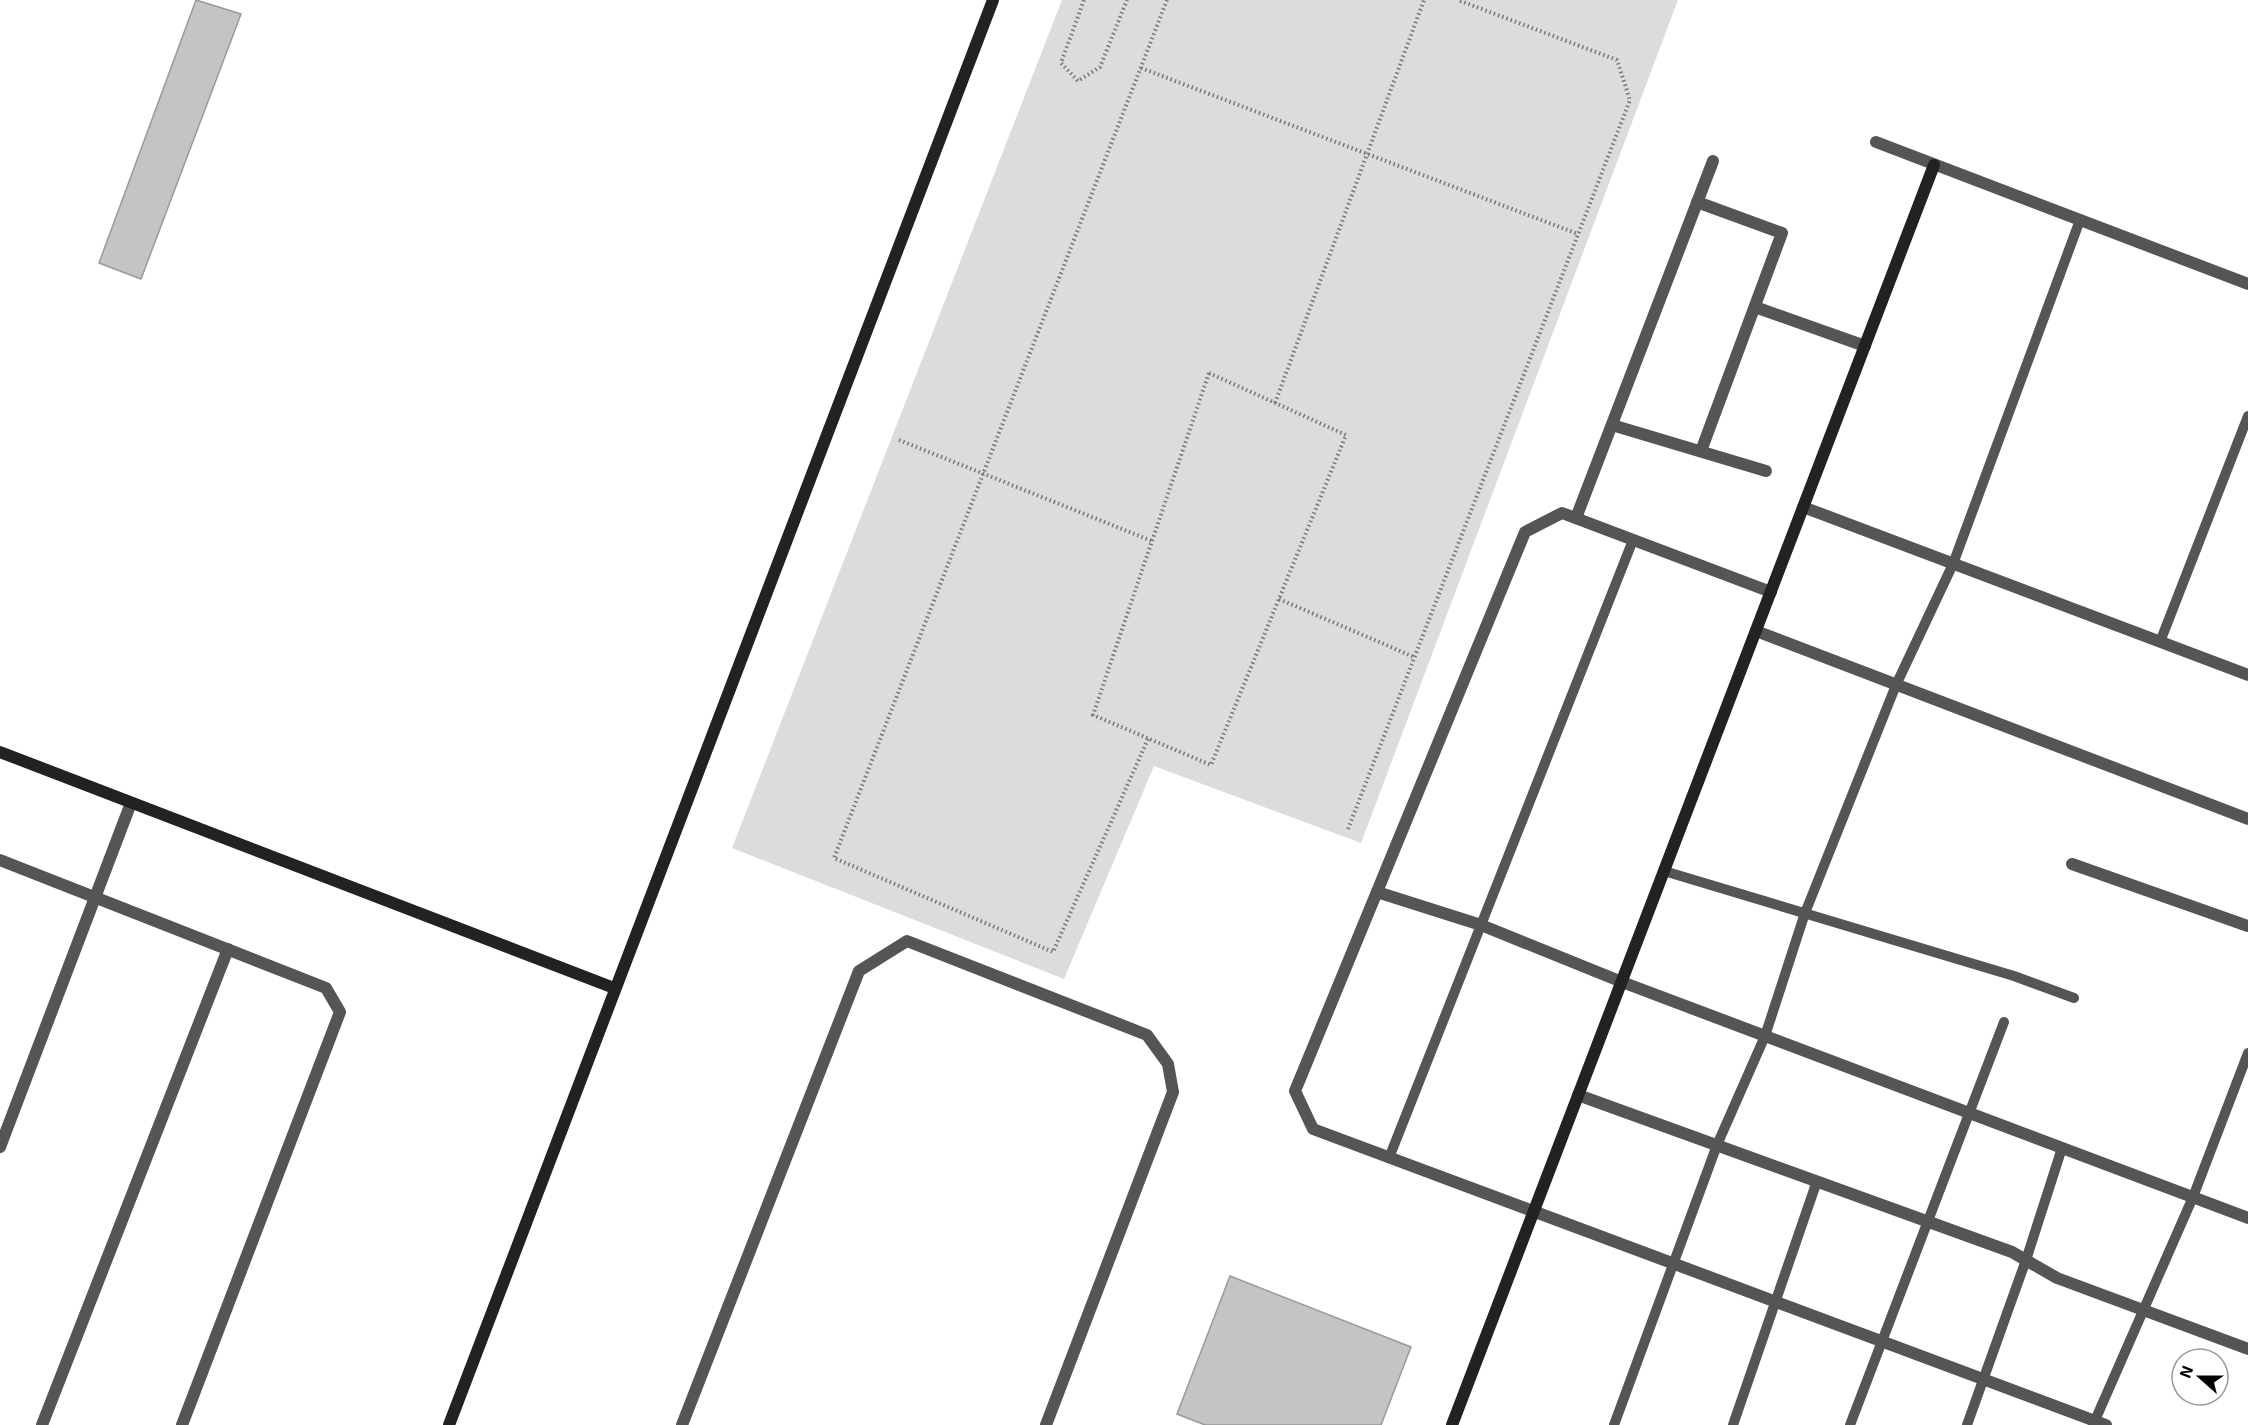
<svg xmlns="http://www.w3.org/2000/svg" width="2248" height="1425" font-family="'Exo 2',sans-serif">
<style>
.green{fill:#dcdcdc}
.building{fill:#c4c4c4;stroke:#999;stroke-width:1.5}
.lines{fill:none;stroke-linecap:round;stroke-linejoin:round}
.path{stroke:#777;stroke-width:4;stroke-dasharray:1.5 3;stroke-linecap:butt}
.lane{stroke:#555;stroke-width:10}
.street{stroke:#555;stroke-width:12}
.secondary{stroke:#222;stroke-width:12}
</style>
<rect width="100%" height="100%" fill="#fff"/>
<path class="green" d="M1062,0H1678L1361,843L1154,766L1064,979L732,848Z"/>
<g class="building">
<path d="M196,0L241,14L141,279L99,263Z"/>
<path d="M1230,1276L1411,1347L1381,1425H1205L1177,1414Z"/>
</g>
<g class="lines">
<g class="path">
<path d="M1084,0L1061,63L1078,81L1100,67L1127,0"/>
<path d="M1141,68L1578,234"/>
<path d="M1209,373L1346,435L1211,765L1093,715Z"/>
<path d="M1275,403L1424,0"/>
<path d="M899,440L1152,541"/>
<path d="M1279,599L1414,657"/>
<path d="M1148,739L1053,952L834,858L1167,0"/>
<path d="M1348,829L1630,100L1617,60L1458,0"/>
</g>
<g class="lane">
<path d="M2160,642L2248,416"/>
<path d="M1664,871L2014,976L2074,998"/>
<path d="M1389,1158L1633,540"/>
<path d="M1614,1425L1717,1145L1765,1036L1805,913L1896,685L1953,564L2080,220"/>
<path d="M1733,1425L1817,1181"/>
<path d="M1850,1425L2004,1022"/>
<path d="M1967,1425L2026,1260L2062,1148"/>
<path d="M2093,1425L2193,1197L2248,1053"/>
</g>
<g class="street">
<path d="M1876,142L2248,284"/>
<path d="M1697,202L1782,233L1701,451"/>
<path d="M1755,307L1865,346"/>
<path d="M1612,425L1766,471"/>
<path d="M1803,507L2248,675"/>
<path d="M1576,518L1713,161"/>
<path d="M1771,592L1562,513L1525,532L1295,1091L1313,1129L2106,1425"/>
<path d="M1756,631L2248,819"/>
<path d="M0,860L326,988L340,1012L182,1425"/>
<path d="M2072,864L2248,926"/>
<path d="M1377,892L1481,925L1622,982L2248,1218"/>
<path d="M1578,1095L2012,1252L2057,1278L2248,1349"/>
<path d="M0,1147L131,803"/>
<path d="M42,1425L228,949"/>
<path d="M682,1425L859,971L907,941L1147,1035L1168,1064L1173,1092L1046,1425"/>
</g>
<g class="secondary">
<path d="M0,752L614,988"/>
<path d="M449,1425L993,0"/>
<path d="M1452,1425L1934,165"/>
</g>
</g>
<g transform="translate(2200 1377) rotate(291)"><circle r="28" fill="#ffffff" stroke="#999999" stroke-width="1.5"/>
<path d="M0-4.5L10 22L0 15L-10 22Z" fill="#000000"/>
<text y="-9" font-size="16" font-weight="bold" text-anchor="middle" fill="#000000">N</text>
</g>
</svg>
